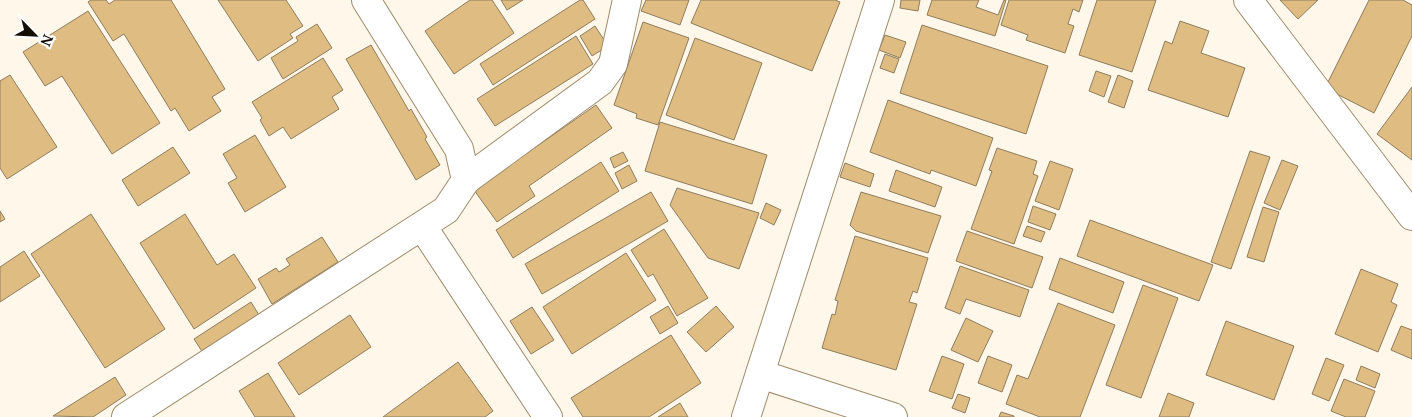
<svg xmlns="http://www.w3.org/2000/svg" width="1412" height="417" font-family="'Noto Serif',serif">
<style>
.building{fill:#dfbc81;stroke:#8f7d5e}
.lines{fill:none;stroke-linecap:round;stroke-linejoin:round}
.street-casing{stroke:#9e8b6c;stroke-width:30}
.street{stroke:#fff;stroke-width:28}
</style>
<rect width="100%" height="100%" fill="#fff7e9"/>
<g class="building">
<path d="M91,0H106L109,4L115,0H171L225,89L212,97L221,111L189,131L175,108L171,111L124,34L113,41L88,2Z"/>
<path d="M218,0H286L303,26L290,34L293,38L258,61Z"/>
<path d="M470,0H492L514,33L454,74L425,31Z"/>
<path d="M501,0H523L507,10Z"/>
<path d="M580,0H583L595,19L493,85L480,64Z"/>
<path d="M646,0H689L680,25L641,11Z"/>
<path d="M701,0H835L840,2L812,71L691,23Z"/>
<path d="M901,0H920L918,11L900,8Z"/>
<path d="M932,0H979L976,7L998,15L1004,0H1006L995,36L927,15Z"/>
<path d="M1009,0H1083L1079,12L1073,9L1068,24L1074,26L1065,53L1026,40L1028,35L1001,25Z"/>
<path d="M1097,0H1156L1132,72L1079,55Z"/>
<path d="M1280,0H1318L1298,19Z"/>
<path d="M1369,0H1403L1412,5V36L1374,113L1325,88Z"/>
<path d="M88,11L160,123L112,154L62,76L45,86L23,52Z"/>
<path d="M1180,21L1209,31L1201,53L1245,68L1228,117L1148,90L1165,41L1172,44Z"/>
<path d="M643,22L689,38L658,125L636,118L637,114L614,105Z"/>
<path d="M317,24L332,48L283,79L271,58L298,41L296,37Z"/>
<path d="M922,25L1048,66L1026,134L900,93Z"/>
<path d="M595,26L608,46L592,56L580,36Z"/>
<path d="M885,35L906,42L900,58L879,50Z"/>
<path d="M576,36L593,64L495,126L477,99Z"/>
<path d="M695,38L762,63L734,140L666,115Z"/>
<path d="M371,45L409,111L411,109L427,137L425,139L440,165L416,180L346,59Z"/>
<path d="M885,54L899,59L894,73L880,68Z"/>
<path d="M323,58L343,90L332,97L339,109L291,139L283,127L269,136L260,120L262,118L252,102Z"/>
<path d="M1096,71L1111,76L1104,97L1089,91Z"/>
<path d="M10,75L57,147L7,179L0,168V81Z"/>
<path d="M1118,75L1133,81L1124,108L1108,102Z"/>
<path d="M1412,87V160L1377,134Z"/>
<path d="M888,100L993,138L976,186L931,170L930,174L870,152Z"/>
<path d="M596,105L612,128L529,186L535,196L497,222L474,190Z"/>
<path d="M660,122L767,155L752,204L645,171Z"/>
<path d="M255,135L286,187L245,212L228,183L237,178L223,154Z"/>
<path d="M173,147L190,173L138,206L122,180Z"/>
<path d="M997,148L1037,161L1033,174L1038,176L1014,244L971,229L992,171L989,170Z"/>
<path d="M1250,151L1270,157L1231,269L1211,262Z"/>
<path d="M623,152L628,161L614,168L610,158Z"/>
<path d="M1282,160L1298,166L1280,210L1264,203Z"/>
<path d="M1050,161L1073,169L1059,210L1035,201Z"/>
<path d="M601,162L619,191L513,258L496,230Z"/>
<path d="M845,163L874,174L870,187L840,177Z"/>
<path d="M629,165L637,181L622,189L615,173Z"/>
<path d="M896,170L942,187L935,207L889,191Z"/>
<path d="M677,188L759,213L739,269L708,258L670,205Z"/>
<path d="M651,192L668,221L542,294L525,264Z"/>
<path d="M861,192L941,216L928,253L856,231L850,225Z"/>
<path d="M766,203L781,210L774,225L760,218Z"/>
<path d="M1033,206L1056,214L1050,230L1028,222Z"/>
<path d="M1263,207L1279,212L1264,262L1247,257Z"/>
<path d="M0,211L5,219L0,222Z"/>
<path d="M91,214L165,329L105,368L31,254Z"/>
<path d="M185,214L217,265L234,254L256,288L194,329L140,243Z"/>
<path d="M1090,220L1213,265L1199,301L1077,256Z"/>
<path d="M1027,226L1045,232L1041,242L1023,236Z"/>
<path d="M664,229L708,298L677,316L653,274L648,277L631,250Z"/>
<path d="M967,231L1043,257L1032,288L956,261Z"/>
<path d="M855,236L928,258L917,293L913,291L909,302L917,304L896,370L822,348L832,314L835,315L838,301L835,300Z"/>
<path d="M322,237L338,262L272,304L258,279L276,268L279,272L290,265L286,259Z"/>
<path d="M24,251L40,276L0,302V267Z"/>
<path d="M626,253L656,300L572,354L543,307Z"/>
<path d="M1060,258L1124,282L1113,313L1049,289Z"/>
<path d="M960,266L1029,290L1020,317L966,299L960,314L945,308Z"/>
<path d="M1361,269L1398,284L1391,302L1397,305L1378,352L1335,334Z"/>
<path d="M1143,285L1178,298L1141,398L1106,385Z"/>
<path d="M251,302L262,320L205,356L194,339Z"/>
<path d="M1058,303L1115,325L1080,417H1040L1006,404L1017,375L1028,379Z"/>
<path d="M668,306L678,323L660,334L650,317Z"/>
<path d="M716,306L734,327L706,352L687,332Z"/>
<path d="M532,307L554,340L531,354L510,321Z"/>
<path d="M350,315L371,347L299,395L278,363Z"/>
<path d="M966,318L993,331L978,362L951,350Z"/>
<path d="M1226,321L1294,346L1274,400L1206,375Z"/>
<path d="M1401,326L1412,330V359L1391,350Z"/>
<path d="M671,335L701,383L649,417H583L571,398Z"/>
<path d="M942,356L964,364L952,399L929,391Z"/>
<path d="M988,356L1012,365L1002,392L978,383Z"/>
<path d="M1326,358L1344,365L1329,401L1312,394Z"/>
<path d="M458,362L493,411L485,417H383Z"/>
<path d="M1361,366L1380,374L1375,388L1356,380Z"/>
<path d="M268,373L295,417H255L239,391Z"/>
<path d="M115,377L126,395L93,417L53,416Z"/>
<path d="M1344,379L1375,391L1365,417H1346L1331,411Z"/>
<path d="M1168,393L1194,403L1189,417H1159Z"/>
<path d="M958,394L970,398L965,413L952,408Z"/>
<path d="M680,403L688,417H658Z"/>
<path d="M1001,412L1014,416V417H999Z"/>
</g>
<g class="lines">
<g class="street-casing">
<g id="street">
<path d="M1248,0L1412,216"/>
<path d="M466,180L600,82L613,64L627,0"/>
<path d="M422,226L548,417"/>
<path d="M760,374L893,417"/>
<path d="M126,417L446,210L466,180L459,149L366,0"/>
<path d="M746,417L880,0"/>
</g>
</g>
<use href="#street" class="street"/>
</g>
<g transform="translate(35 35) rotate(114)" stroke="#ffffff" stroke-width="4" paint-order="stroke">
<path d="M0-4L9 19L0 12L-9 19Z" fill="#140d03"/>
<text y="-8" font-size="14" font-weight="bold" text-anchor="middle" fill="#140d03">N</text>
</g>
</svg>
